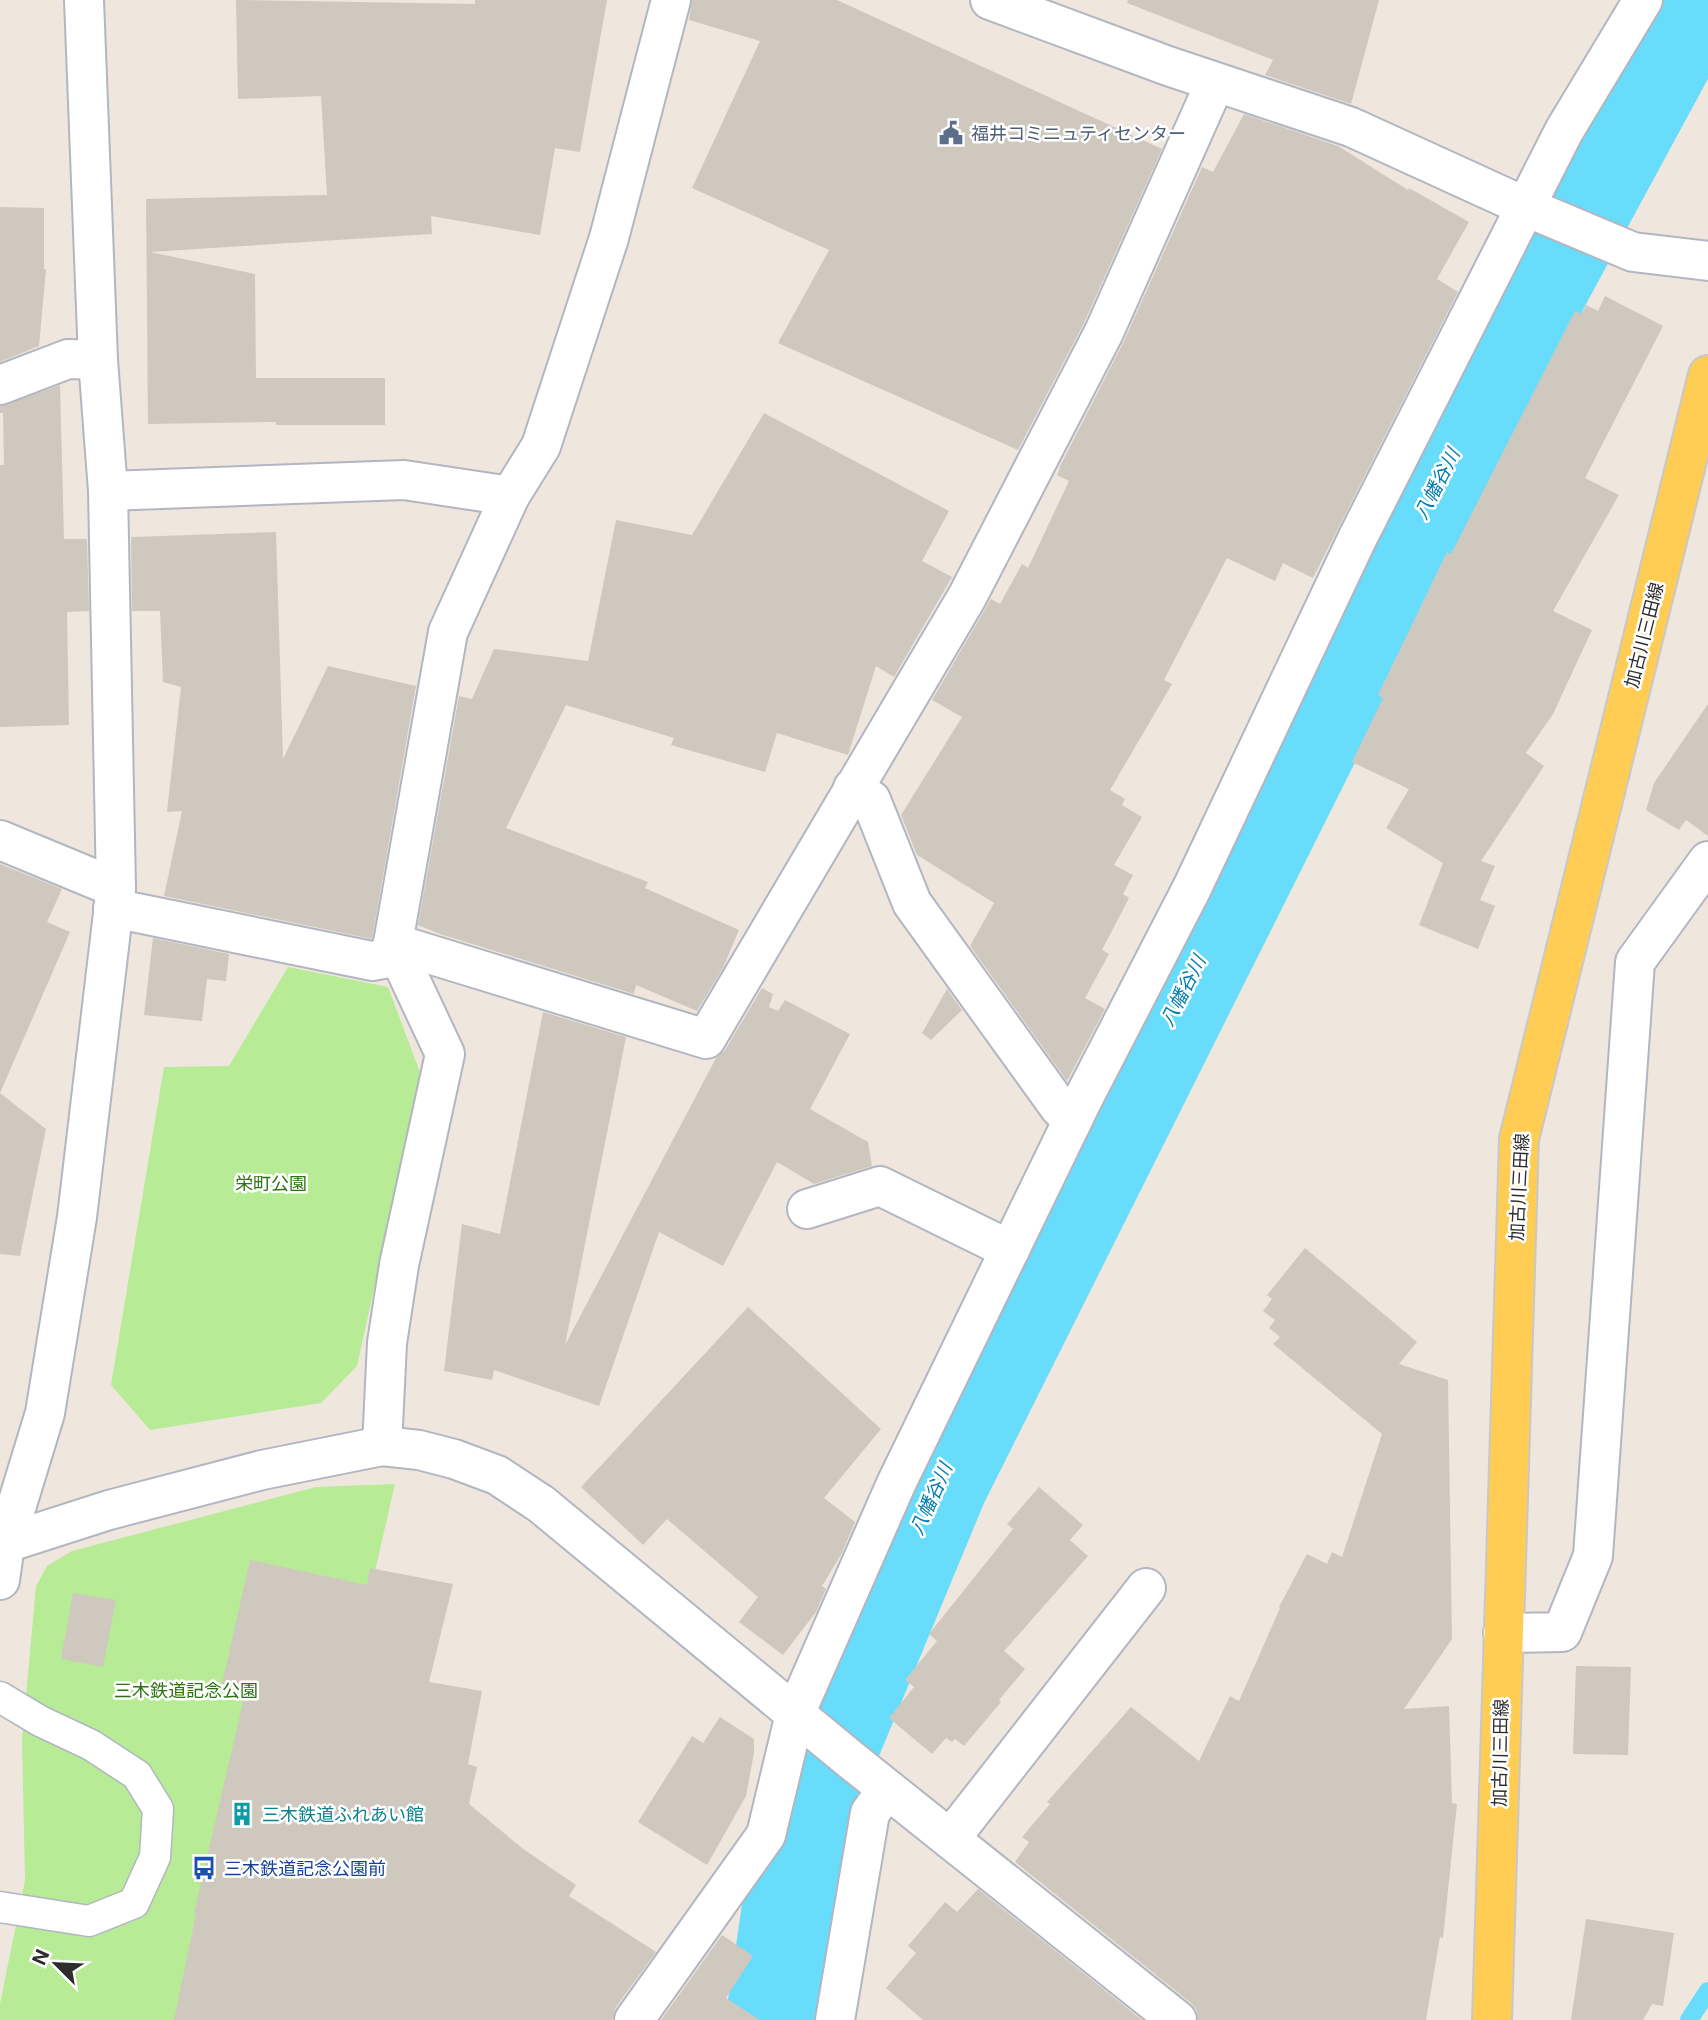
<svg xmlns="http://www.w3.org/2000/svg" width="1708" height="2020" font-family="Inter,'Noto Sans JP',sans-serif">
<style>
.green{fill:#b7eb96}
.lines{fill:none;stroke-linecap:round;stroke-linejoin:round}
.stream{stroke:#68dcfb;stroke-width:18}
.river{stroke:#68dcfb;stroke-width:103}
.building{fill:#cfc8bf}
.lane-casing{stroke:#b2b6c2;stroke-width:33}
.street-casing{stroke:#b2b6c2;stroke-width:42}
.secondary-casing{stroke:#b2b6c2;stroke-width:42}
.primary-casing{stroke:#c8c8c8;stroke-width:42}
.lane{stroke:#fff;stroke-width:30}
.street{stroke:#fff;stroke-width:38}
.secondary{stroke:#fff;stroke-width:38}
.primary{stroke:#ffcd54;stroke-width:38}
.labels{text-anchor:middle;dominant-baseline:central;stroke-width:5;stroke-linejoin:round;paint-order:stroke}
.service-label{font-size:18px;fill:#4e5e75;stroke:#fff;text-anchor:start}
.street-label{font-size:18px;fill:#2d2d2d;stroke:#fff}
.park-label{font-size:18px;fill:#2d7313;stroke:#fff}
.culture-label{font-size:18px;fill:#0d838f;stroke:#fff;text-anchor:start}
.transit-label{font-size:18px;fill:#164399;stroke:#fff;text-anchor:start}
.water-label{font-size:19px;font-style:italic;fill:#007cae;stroke:#fff}
</style>
<rect width="100%" height="100%" fill="#efe7de"/>
<g class="green">
<path d="M288,967L388,987L421,1075L357,1366L321,1403L150,1430L111,1385L164,1067L229,1066Z"/>
<path d="M395,1484L272,2020H0V2004L25,1880L22,1740L36,1586L47,1566L72,1551L316,1487Z"/>
</g>
<g class="lines">
<path class="stream" d="M1689,2020L1708,1991"/>
<path class="river" d="M777,2020L812,1783L937,1482L1521,316L1692,0"/>
</g>
<g class="building">
<path d="M236,0L475,4V0H607L580,152L555,148L540,235L431,216L432,234L150,252L255,274L256,378H385V425H276V422L148,424L146,199L327,195L321,96L238,99Z"/>
<path d="M692,0H837L1162,149L1084,323L1018,450L778,343L829,250L692,188L760,41L689,20Z"/>
<path d="M1128,0H1379L1351,104L1265,75L1273,60L1127,3Z"/>
<path d="M1244,114L1338,146L1408,190L1409,188L1469,222L1437,279L1458,292L1313,578L1283,563L1275,581L1227,558L1164,680L1172,684L1110,790L1125,799L1122,805L1142,817L1114,865L1133,875L1123,894L1129,898L1102,950L1109,954L1085,998L1105,1009L1067,1081L970,946L994,903L917,855L901,815L962,717L932,700L991,599L1000,604L1022,564L1028,568L1069,481L1057,475L1060,468H1059L1124,341L1202,167L1213,172Z"/>
<path d="M0,207L44,208V269H46L39,346L0,362Z"/>
<path d="M1605,296L1663,326L1585,478L1619,495L1553,611L1592,630L1553,714L1526,753L1544,766L1481,861L1495,866L1480,900L1495,906L1478,949L1419,925L1443,863L1386,828L1409,789L1352,762L1383,698L1378,695L1447,552L1451,554L1575,311L1581,314L1586,305L1598,311Z"/>
<path d="M60,385L64,539H87L89,611L67,612L69,725L0,727V465H4L3,413H0V406Z"/>
<path d="M764,413L949,511L922,561L952,577L894,677L876,666L848,755L777,733L765,772L671,745L674,738L566,705L506,828L648,882L645,888L739,930L723,968L697,1011L636,985L634,994L440,934L418,925L459,696L472,699L494,649L588,661L616,520L692,535Z"/>
<path d="M276,532L283,759L328,666L416,686L372,939L164,896L182,811L167,812L181,687L163,682L160,611H132L131,537Z"/>
<path d="M1708,704V836L1686,820L1679,830L1646,810L1654,783Z"/>
<path d="M0,864L62,889L47,922L70,932L0,1093L46,1129L20,1256L0,1254Z"/>
<path d="M153,938L229,954L226,981L207,979L202,1021L144,1015Z"/>
<path d="M762,988L773,994L769,1007L778,1011L785,1000L850,1034L810,1109L868,1142L872,1166L814,1184L777,1162L723,1266L659,1232L599,1406L494,1370L492,1380L444,1371L462,1224L500,1234L543,1012L626,1037L565,1345L716,1058L725,1050Z"/>
<path d="M947,989L962,1010L931,1040L922,1033Z"/>
<path d="M1305,1248L1417,1342L1399,1364L1448,1380L1452,1639L1404,1709L1449,1706L1452,1803L1457,1804L1443,1938L1440,1937L1426,2020H1198L1197,2011L1191,2003L1015,1862L1029,1842L1022,1837L1050,1804L1047,1802L1131,1707L1199,1761L1230,1696L1239,1701L1280,1608L1279,1607L1307,1554L1327,1564L1332,1552L1342,1557L1382,1434L1273,1344L1280,1337L1269,1328L1275,1320L1263,1311L1272,1299L1267,1295Z"/>
<path d="M748,1307L881,1429L824,1498L855,1522L842,1553L822,1586L826,1589L816,1612L783,1655L739,1622L758,1597L667,1519L643,1545L581,1487Z"/>
<path d="M1039,1487L1083,1525L1070,1540L1088,1556L1004,1651L1025,1669L999,1700L1001,1702L964,1746L955,1739L952,1742L946,1738L932,1754L889,1718L914,1687L905,1680L937,1641L929,1634L1013,1529L1007,1524Z"/>
<path d="M250,1560L367,1585L370,1568L453,1584L429,1682L482,1691L468,1764L477,1767L469,1804L522,1848L576,1885L569,1896L656,1952L616,2007L612,2020H174L196,1914L194,1913L246,1689L222,1684Z"/>
<path d="M73,1593L116,1600L103,1667L61,1659Z"/>
<path d="M1576,1666L1631,1667L1628,1755L1573,1754Z"/>
<path d="M720,1717L754,1739V1753L746,1796L707,1865L638,1822L692,1736L703,1743Z"/>
<path d="M978,1889L1142,2020H923L886,1988L916,1953L908,1946L945,1902L957,1912Z"/>
<path d="M1586,1919L1674,1933L1663,2006L1652,2004L1643,2020H1571Z"/>
<path d="M722,1935L753,1956L726,1998L760,2020H661Z"/>
</g>
<g class="lines">
<g class="lane-casing">
<path id="lane" d="M0,1697L40,1721L91,1745L137,1775L158,1809L155,1857L134,1903L89,1921L0,1907"/>
</g>
<g class="street-casing">
<g id="street">
<path d="M990,0L1168,66L1351,127L1526,207L1633,252L1708,261"/>
<path d="M0,385L68,359L98,360"/>
<path d="M108,491L404,480L510,496L541,446L609,238L671,0"/>
<path d="M853,788L871,800L912,903L1059,1107L1073,1120"/>
<path d="M0,840L116,888"/>
<path d="M113,908L372,961L399,956"/>
<path d="M393,943L706,1039L967,597L1104,332L1215,83"/>
<path d="M807,1209L880,1186L1010,1250"/>
<path d="M382,1446L387,1343L399,1265L445,1054L393,943L448,632L510,496"/>
<path d="M541,1504L851,1760L1177,2020"/>
<path d="M0,1580L5,1544L45,1413L77,1217L116,888L108,491L98,360L84,0"/>
<path d="M1503,1633L1562,1632L1593,1556L1635,962L1708,861"/>
<path d="M950,1839L1146,1588"/>
<path d="M634,2020L766,1835L795,1714L896,1484L1083,1099L1192,888L1357,539L1564,131L1643,0"/>
<path d="M835,2020L870,1813L887,1789"/>
</g>
</g>
<g class="secondary-casing">
<path id="secondary" d="M0,1545L109,1510L262,1470L382,1446L419,1450L454,1459L497,1475L541,1504"/>
</g>
<g class="primary-casing">
<path id="primary" d="M1492,2020L1519,1139L1708,375"/>
</g>
<use href="#lane" class="lane"/>
<use href="#street" class="street"/>
<use href="#secondary" class="secondary"/>
<use href="#primary" class="primary"/>
</g>
<defs>
<g id="civic-bare" transform="scale(1.89)"><path d="M-.6-6.5H3V-4.5H.6V-3L4-1V1h2V6H-6V1h2V-1L-.6-3ZM-1.2 2.5V6h2.4V2.5Z" fill="#5c6f8a" stroke="#fff" stroke-width="2.5" paint-order="stroke"/></g>
<g id="building-bare" transform="scale(1.89)"><path d="M-4-6H4V6H1V3H-1V6H-4ZM-2.5-4.3h1.7v1.8h-1.7ZM.8-4.3h1.7v1.8H.8ZM-2.5-1h1.7V.8h-1.7ZM.8-1h1.7V.8H.8Z" fill="#0f9aa8" stroke="#fff" stroke-width="2.5" paint-order="stroke"/></g>
<g id="bus-bare" transform="scale(1.89)"><path d="M-5-6H5V4H4V6H2V4H-2V6H-4V4H-5ZM-3.5-4V0h7V-4ZM-3.5 1.2v1.5H-2V1.2ZM2 1.2v1.5H3.5V1.2Z" fill="#1a4fb4" stroke="#fff" stroke-width="2.5" paint-order="stroke"/></g>
</defs>
<g fill-rule="evenodd">
<use href="#civic-bare" x="951" y="133"/>
<use href="#building-bare" x="242" y="1814"/>
<use href="#bus-bare" x="204" y="1868"/>
</g>
<g class="labels">
<g class="service-label">
<text x="971" y="133">福井コミニュティセンター</text>
</g>
<g class="street-label">
<text transform="translate(1644 635) rotate(-76)">加古川三田線</text>
<text transform="translate(1519 1187) rotate(-87)">加古川三田線</text>
<text transform="translate(1500 1753) rotate(-89)">加古川三田線</text>
</g>
<g class="park-label">
<text x="271" y="1183">栄町公園</text>
<text x="186" y="1690">三木鉄道記念公園</text>
</g>
<g class="culture-label">
<text x="262" y="1814">三木鉄道ふれあい館</text>
</g>
<g class="transit-label">
<text x="224" y="1868">三木鉄道記念公園前</text>
</g>
<g class="water-label">
<text transform="translate(1437 484) rotate(-63)">八幡谷川</text>
<text transform="translate(1183 991) rotate(-63)">八幡谷川</text>
<text transform="translate(931 1499) rotate(-66)">八幡谷川</text>
</g>
</g>
<g transform="translate(56 1964) rotate(294)" stroke="#ffffff" stroke-width="5" paint-order="stroke">
<path d="M0-5L12 26L0 18L-12 26Z" fill="#2d2d2d"/>
<text y="-10" font-size="19" font-weight="bold" text-anchor="middle" fill="#2d2d2d">N</text>
</g>
</svg>
